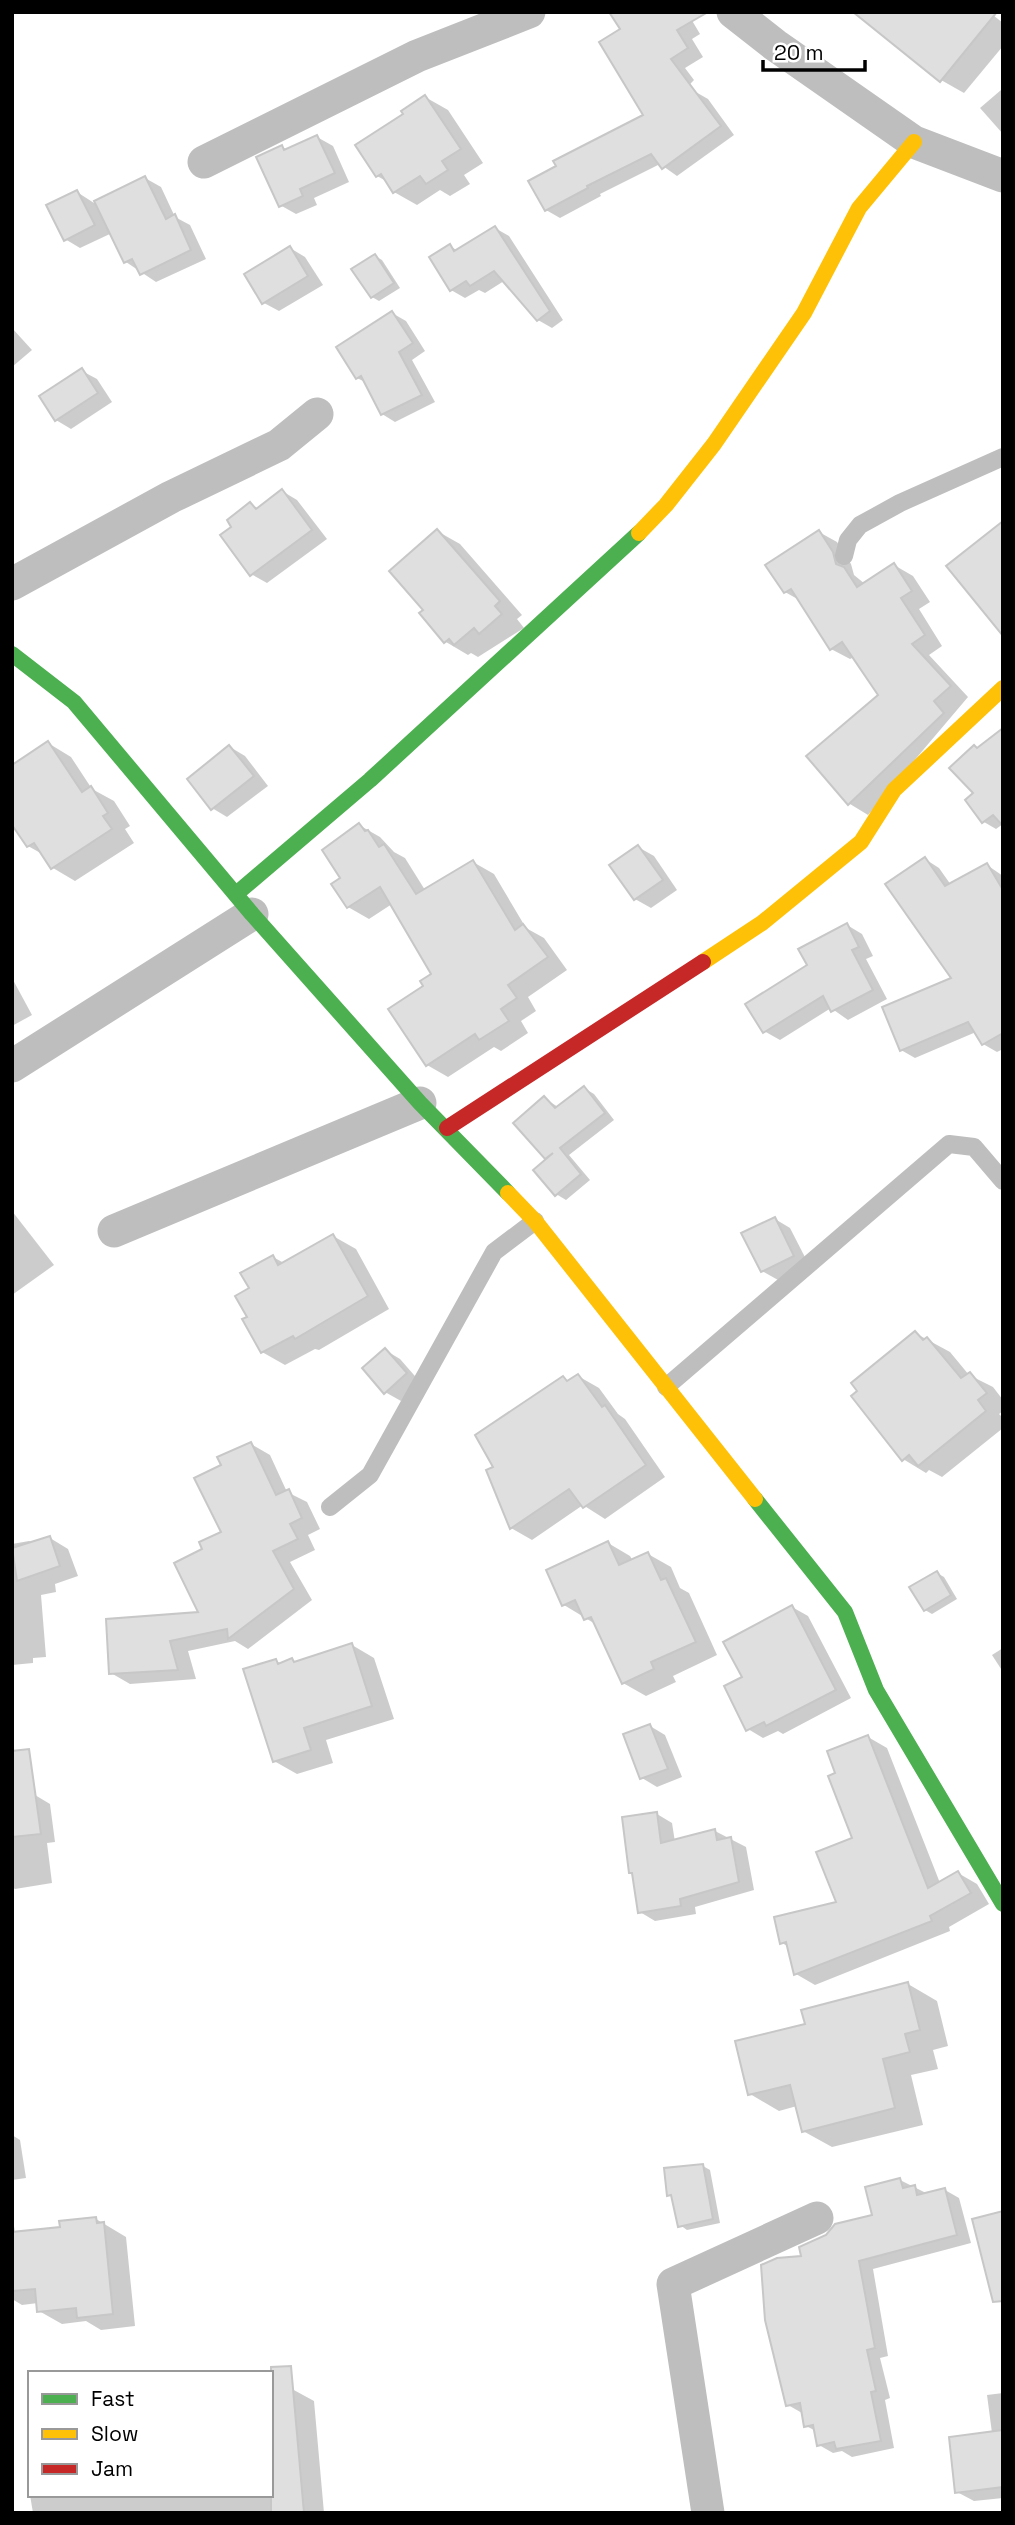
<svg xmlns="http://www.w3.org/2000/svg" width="1015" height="2525" font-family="'Space Grotesk',sans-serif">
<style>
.shadow{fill:#0003}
.building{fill:#dfdfdf;stroke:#c7c7c7;stroke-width:2}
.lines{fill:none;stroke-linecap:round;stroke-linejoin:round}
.lane{stroke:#bebebe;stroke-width:18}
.street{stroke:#bebebe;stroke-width:33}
.fast{stroke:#4caf50;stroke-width:16}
.slow{stroke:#ffc107;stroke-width:16}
.jam{stroke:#c62828;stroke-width:16}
</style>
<rect width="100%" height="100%" fill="#fff"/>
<g class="shadow">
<path d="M687,12L700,34L692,39L703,57L685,68L694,80L667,108L694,91L708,99L734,135L677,176L660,164L600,194L601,196L560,218L546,210L650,113L601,43Z"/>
<path d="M989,12L1003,23V46L964,93L941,80Z"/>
<path d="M1001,90L1003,92V134L980,108Z"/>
<path d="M425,97L448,110L483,163L464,175L470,184L450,196L440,190L417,205L394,192L388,182L377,176L405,114Z"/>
<path d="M317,137L333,146L349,182L314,198L317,205L296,214L280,205L282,147L288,150Z"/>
<path d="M145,178L161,187L175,217L190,225L206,259L156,282L126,262L112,233L80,248L65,239L77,192L94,203Z"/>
<path d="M495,228L509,236L563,320L552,328L538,320L504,281L485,293L479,290L465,298L451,290L450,246L458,251Z"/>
<path d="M290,248L305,257L323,285L279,311L264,303Z"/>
<path d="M375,256L382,260L400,288L379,301L372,297Z"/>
<path d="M392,313L406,321L425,351L412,360L435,402L395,422L382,414L367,383L357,378Z"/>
<path d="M12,328L32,350L12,367Z"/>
<path d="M82,371L97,379L112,402L71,429L56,420Z"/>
<path d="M282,491L297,500L327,539L267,583L251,574L234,527L251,504L259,509Z"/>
<path d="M437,531L460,544L522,615L517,619L524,628L478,657L471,653L468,655L446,642L425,610Z"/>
<path d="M819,532L837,542L851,564L854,575L865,584L894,565L913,576L930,602L919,609L942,646L929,655L968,697L868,815L850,804L809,757L880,696L854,657L850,659L831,649L801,601L785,592Z"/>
<path d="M48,743L71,757L92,789L114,801L130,826L125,829L134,843L75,881L53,868L44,855L28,846Z"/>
<path d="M230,747L245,756L268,786L227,817L212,808Z"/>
<path d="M978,749L1003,824L996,829L984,822L975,794Z"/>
<path d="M359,825L380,837L394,852L405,858L425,890L473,862L494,874L526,928L544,938L567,970L528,997L536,1011L521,1021L528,1033L501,1051L494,1047L448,1077L427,1065L425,986L433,974L392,904L369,919L348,907L343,879Z"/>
<path d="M638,847L654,856L677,890L651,908L635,899Z"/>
<path d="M925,859L939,868L951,885L987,865L1003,876V1049L997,1052L983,1044L976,1032L915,1058L901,1050L954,979Z"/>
<path d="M847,925L862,934L873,956L866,959L887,999L848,1020L831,1008L780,1040L764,1031L809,966Z"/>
<path d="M12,978L32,1015L12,1026Z"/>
<path d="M584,1088L594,1094L614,1120L569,1155L590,1180L566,1200L556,1194L549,1159L516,1123L544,1098L558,1107Z"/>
<path d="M12,1211L54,1265L12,1295Z"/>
<path d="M775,1219L790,1228L809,1265L778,1280L762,1271Z"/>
<path d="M333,1236L356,1249L389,1309L319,1350L315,1349L285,1365L262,1352L249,1318L251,1288L273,1257L284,1263Z"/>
<path d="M915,1333L950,1352L969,1375L993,1387L1003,1400V1411L999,1414L1003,1418V1428L942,1477L929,1470L926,1473L903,1459L860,1391Z"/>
<path d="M385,1350L400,1359L421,1383L401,1401L385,1392Z"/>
<path d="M578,1376L599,1388L618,1414L625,1419L665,1477L605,1519L583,1505L532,1540L511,1528L496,1467L563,1378L570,1382Z"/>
<path d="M251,1444L270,1455L287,1492L307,1502L320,1529L308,1535L315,1550L290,1562L312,1600L248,1649L235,1641L188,1651L196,1679L130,1684L111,1673L200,1613L204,1550L223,1533V1466Z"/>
<path d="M50,1538L68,1549L78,1576L55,1584L56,1592L41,1595L46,1657L33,1658V1663L12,1665V1544L29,1541L34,1543Z"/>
<path d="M608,1543L630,1556L633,1561L648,1554L671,1567L680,1588L689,1593L717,1655L673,1676L676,1682L646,1696L623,1683L597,1625L564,1605Z"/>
<path d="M937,1573L944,1577L957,1599L932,1614L925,1610Z"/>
<path d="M792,1607L808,1616L851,1698L783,1734L778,1731L763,1738L748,1729L745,1677Z"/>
<path d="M352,1645L374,1658L394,1719L326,1740L333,1763L297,1774L274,1761L276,1661L282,1664L292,1660L297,1663Z"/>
<path d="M1003,1648V1672L992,1655Z"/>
<path d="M650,1726L665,1735L682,1777L657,1787L642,1778Z"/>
<path d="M868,1737L887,1748L940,1883L958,1873L977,1884L989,1904L949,1927L950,1931L815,1985L796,1974L789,1947L782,1943L838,1903L854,1839L837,1774Z"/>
<path d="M35,1795L50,1804L55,1842L47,1843L52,1883L15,1889L12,1887V1798Z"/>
<path d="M657,1814L672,1823L675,1842L715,1831L746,1847L754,1890L695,1907L696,1914L655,1921L640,1912L633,1874L631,1872Z"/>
<path d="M908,1984L937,2001L948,2046L933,2050L938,2069L911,2075L923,2125L832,2147L803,2131L797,2106L779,2111L750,2094L807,2026Z"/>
<path d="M12,2135L20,2140L26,2178L12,2180Z"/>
<path d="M703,2166L710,2170L720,2223L687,2230L680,2225L673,2197L669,2195Z"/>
<path d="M900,2180L928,2194L945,2190L959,2198L971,2243L873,2269L888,2356L880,2358L890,2398L885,2400L894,2448L852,2457L842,2451L833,2453L819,2445L816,2431L806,2426L802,2413L788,2405L803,2257L875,2216Z"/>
<path d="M12,2212L15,2233L61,2228L96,2219L126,2237L135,2326L101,2330L86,2321L62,2324L39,2311L38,2303L22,2305L12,2299Z"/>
<path d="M292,2389L314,2401L324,2513H33L30,2495H271Z"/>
<path d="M1003,2393V2498L974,2501L957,2492L992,2433L987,2395Z"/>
</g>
<g class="building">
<path d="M609,12H708L677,30L688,48L671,59L721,126L662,169L651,154L587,186L588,188L545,211L528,181L556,166L553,161L643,115L599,42L620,29Z"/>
<path d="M853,12H997L940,82Z"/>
<path d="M425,95L461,149L442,161L448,170L426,184L420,176L393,193L381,174L376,177L355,145L403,114L401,111Z"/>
<path d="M317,135L335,173L300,189L303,196L279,207L256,157L282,145L284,150Z"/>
<path d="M145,176L166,219L175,214L191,250L140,275L132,259L124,263L94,201Z"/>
<path d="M77,190L95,225L64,241L46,205Z"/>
<path d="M495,226L550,311L537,321L494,271L470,286L466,281L450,291L429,257L450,244L454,251Z"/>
<path d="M290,246L308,276L262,304L244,274Z"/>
<path d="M375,254L394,283L371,298L351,269Z"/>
<path d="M392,311L413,343L399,352L422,395L381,415L361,376L356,379L336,347Z"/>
<path d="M82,368L98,393L55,421L39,396Z"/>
<path d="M282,489L312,530L250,576L220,535L231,527L227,520L250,502L256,509Z"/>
<path d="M1003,521V636L946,566Z"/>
<path d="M437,529L500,601L495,606L502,614L479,634L474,628L454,645L449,639L444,643L419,613L423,610L389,571Z"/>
<path d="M819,530L833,552L836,564L844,567L857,587L894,563L912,591L901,598L925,635L912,644L951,686L934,701L944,713L848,805L806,756L878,695L842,642L830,650L791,589L784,593L765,565Z"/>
<path d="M1003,728V826L993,815L982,823L965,800L973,793L949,768L974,745L977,748Z"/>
<path d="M48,741L82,792L91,786L108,813L103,816L112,829L51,869L34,843L27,847L12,825V765Z"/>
<path d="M229,745L254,776L211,810L187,779Z"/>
<path d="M359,823L365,831L368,830L379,847L384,844L416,894L473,860L515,930L523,924L548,957L508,985L517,998L501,1009L509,1021L479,1040L475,1034L426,1066L388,1009L423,986L420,981L431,974L380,887L347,908L331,884L340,878L322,850Z"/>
<path d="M638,845L663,880L634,900L609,865Z"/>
<path d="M925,857L945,886L987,863L1003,890V1033L982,1045L968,1022L900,1051L882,1007L951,978L885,884Z"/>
<path d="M847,923L859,947L852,950L873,990L831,1012L823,996L763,1033L745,1004L807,965L798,949Z"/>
<path d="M584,1086L605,1113L560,1148L581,1174L555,1196L533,1170L553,1153L545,1159L513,1123L544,1096L555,1108Z"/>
<path d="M775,1217L794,1256L761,1272L741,1233Z"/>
<path d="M333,1234L368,1296L295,1339L293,1336L261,1353L242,1319L247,1317L235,1296L249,1288L240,1273L273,1255L278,1265Z"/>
<path d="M915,1331L923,1340L927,1337L961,1378L970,1372L987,1393L978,1400L986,1411L918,1466L909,1455L902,1461L851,1396L857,1391L851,1383Z"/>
<path d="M385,1348L407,1373L384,1394L362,1368Z"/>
<path d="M578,1374L602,1407L605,1405L646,1465L583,1508L569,1489L510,1529L486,1470L493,1467L475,1435L563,1376L567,1381Z"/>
<path d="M251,1442L276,1495L289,1489L302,1518L290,1524L298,1539L273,1551L294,1589L228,1639L227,1629L170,1641L178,1670L109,1674L106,1619L198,1612L174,1563L202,1549L199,1542L221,1532L194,1478L221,1465L217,1457Z"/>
<path d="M50,1536L60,1566L17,1581L12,1548Z"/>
<path d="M608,1541L619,1565L648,1552L661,1580L666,1578L696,1642L651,1662L654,1669L622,1684L591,1617L584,1620L575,1600L562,1606L546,1570Z"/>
<path d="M937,1571L951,1595L924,1611L909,1587Z"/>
<path d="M792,1605L836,1690L766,1726L764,1722L746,1731L724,1686L742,1677L723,1642Z"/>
<path d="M352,1643L372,1706L304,1728L311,1750L273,1762L243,1669L276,1659L278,1664L292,1658L294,1662Z"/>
<path d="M650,1724L668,1769L640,1779L623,1734Z"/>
<path d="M868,1735L928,1888L958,1871L971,1893L930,1916L932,1921L794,1975L786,1942L780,1944L774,1917L836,1902L816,1852L852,1838L828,1776L835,1773L827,1751Z"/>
<path d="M29,1749L41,1834L12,1837V1751Z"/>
<path d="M657,1812L661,1843L715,1829L717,1840L731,1837L739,1882L680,1899L681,1906L638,1913L632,1873H629L622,1817Z"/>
<path d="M908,1982L920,2030L905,2034L910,2052L883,2059L895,2108L802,2132L790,2085L748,2095L735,2041L805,2024L801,2010Z"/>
<path d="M703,2164L713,2219L678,2227L671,2195L667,2196L664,2168Z"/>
<path d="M900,2178L903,2188L915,2185L917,2195L945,2188L957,2235L859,2261L875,2348L867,2350L876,2391L871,2392L881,2441L836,2449L834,2442L817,2446L813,2425L804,2427L800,2403L786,2406L765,2320L761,2265L777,2258L801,2256L799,2247L826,2235L835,2224L872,2215L865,2187Z"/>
<path d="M1003,2211V2301L993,2302L972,2219Z"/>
<path d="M96,2217L97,2223L104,2222L113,2314L77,2318L76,2308L37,2312L35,2289L12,2291V2232L60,2227L59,2221Z"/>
<path d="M291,2366L304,2513H271V2367Z"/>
<path d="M1003,2430V2487L955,2493L949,2437Z"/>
</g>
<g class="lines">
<g class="lane">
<path d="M844,556L848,540L860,525L900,503L1003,457"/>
<path d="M666,1387L949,1144L974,1147L1003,1181"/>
<path d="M330,1507L370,1475L494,1252L535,1221"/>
</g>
<g class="street">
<path d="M733,12L775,45L914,142L1003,176"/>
<path d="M204,162L417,56L529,12"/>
<path d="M12,584L171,497L279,445L317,414"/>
<path d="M12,1066L252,914"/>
<path d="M114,1231L420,1103"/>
<path d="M708,2513L673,2284L817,2218"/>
</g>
<g class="fast">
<path d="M12,654L74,702L252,914L420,1103L508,1193"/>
<path d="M236,894L370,780L639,533"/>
<path d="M755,1499L845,1612L876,1690L1003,1904"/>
</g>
<g class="slow">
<path d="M639,533L666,505L714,444L804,313L859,208L914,142"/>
<path d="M703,962L762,923L861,842L894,790L1003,688"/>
<path d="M508,1193L535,1221L755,1499"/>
</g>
<path class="jam" d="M447,1128L703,962"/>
</g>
<rect width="1015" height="2525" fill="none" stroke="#000000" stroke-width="28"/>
<rect x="28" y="2371" width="245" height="126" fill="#ffffff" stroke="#999999" stroke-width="2"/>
<rect x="42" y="2394" width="35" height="10" fill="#4caf50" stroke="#999999" stroke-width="2"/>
<text x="91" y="2406" font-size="21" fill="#000000">Fast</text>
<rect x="42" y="2429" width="35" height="10" fill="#ffc107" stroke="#999999" stroke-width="2"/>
<text x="91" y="2441" font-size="21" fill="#000000">Slow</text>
<rect x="42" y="2464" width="35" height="10" fill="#c62828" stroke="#999999" stroke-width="2"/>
<text x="91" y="2476" font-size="21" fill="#000000">Jam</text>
<path d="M763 60v10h102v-10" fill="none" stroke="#000000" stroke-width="3.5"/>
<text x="774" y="60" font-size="21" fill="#000000" stroke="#ffffff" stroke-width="5" paint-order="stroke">20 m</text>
</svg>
